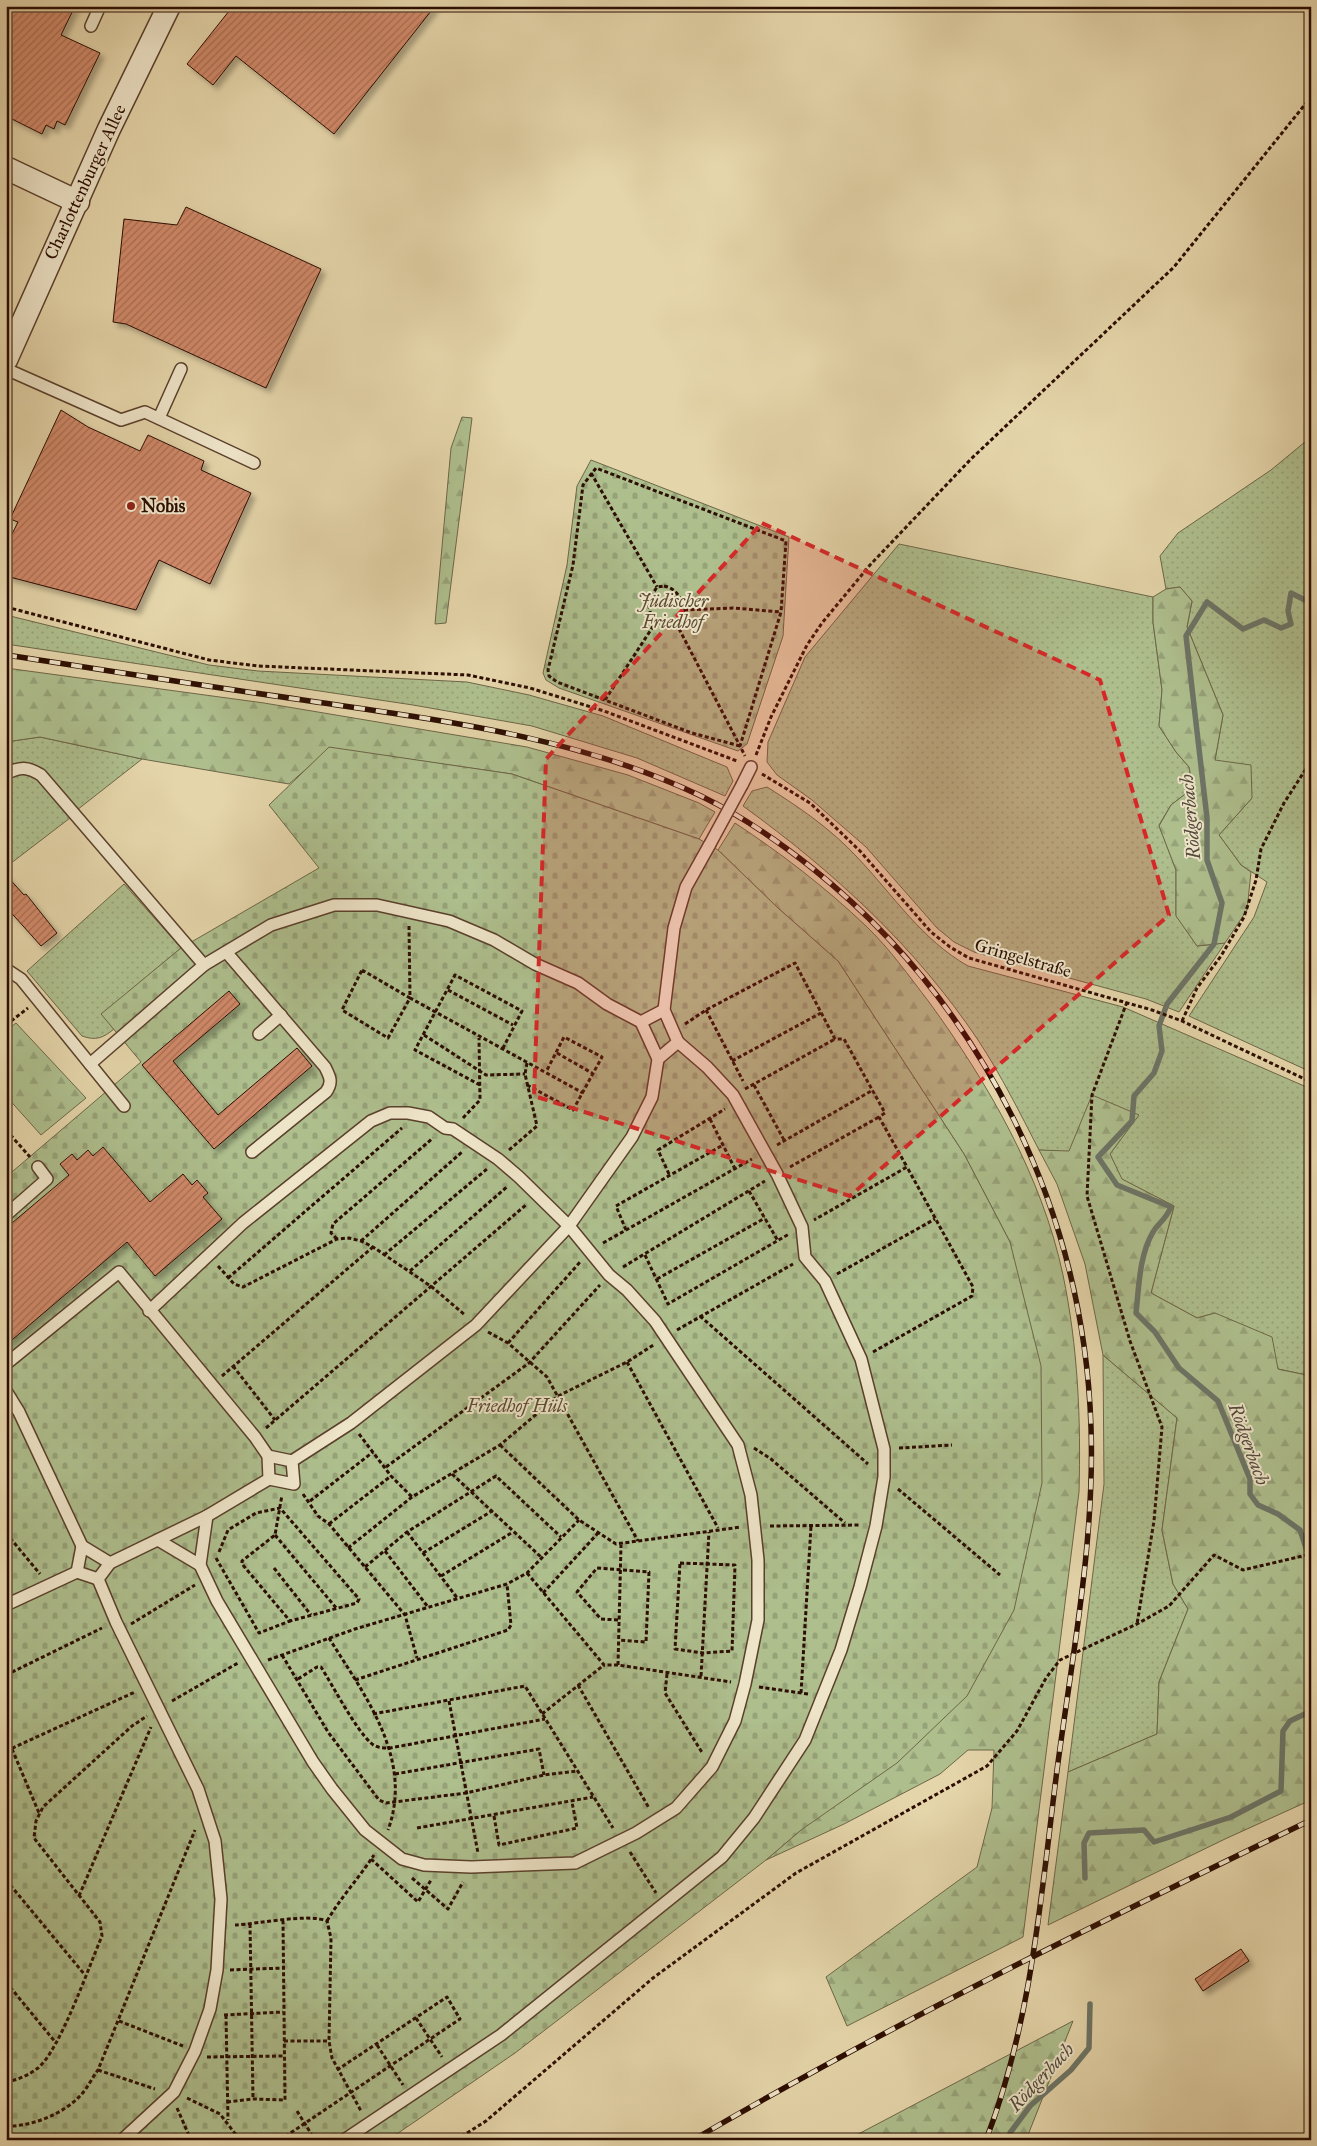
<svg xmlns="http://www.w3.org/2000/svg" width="1317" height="2146" font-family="'IM FELL Great Primer',serif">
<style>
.grass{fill:url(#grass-dots);stroke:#6d6647}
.forest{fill:url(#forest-firs);stroke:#6d6647}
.cemetery{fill:url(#cemetery-stones);stroke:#6d6647}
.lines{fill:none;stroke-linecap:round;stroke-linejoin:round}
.stream{stroke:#6c7466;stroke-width:5.5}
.building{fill:url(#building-hatch);stroke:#2c0d01;filter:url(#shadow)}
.service-casing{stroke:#5a3f2b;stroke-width:14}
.minor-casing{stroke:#5a3f2b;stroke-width:25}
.path{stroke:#2c0d01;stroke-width:3;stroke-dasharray:4 2.5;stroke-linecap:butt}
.service{stroke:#eee4c8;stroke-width:11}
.minor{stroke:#eee4c8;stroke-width:22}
.rail-casing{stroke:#2c0d01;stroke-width:5.5}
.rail{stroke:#eee4c8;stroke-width:4;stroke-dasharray:11;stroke-linecap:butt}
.service-bridge-casing{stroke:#5a3f2b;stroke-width:14;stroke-linecap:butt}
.service-bridge{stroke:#eee4c8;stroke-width:11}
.marked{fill:#d62828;fill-opacity:0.2;stroke:#d62828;stroke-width:4;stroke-dasharray:10 6;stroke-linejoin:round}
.poi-dot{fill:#8f2418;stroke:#eee4c8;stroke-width:2}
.labels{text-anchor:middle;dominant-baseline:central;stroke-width:4;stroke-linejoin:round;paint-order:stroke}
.street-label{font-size:18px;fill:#2c0d01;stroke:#eee4c8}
.poi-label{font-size:18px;font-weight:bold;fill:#2c0d01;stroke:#eee4c8;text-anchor:start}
.park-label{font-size:18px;font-style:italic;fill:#5a4b32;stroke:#eee4c8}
.water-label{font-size:19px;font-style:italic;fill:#51493c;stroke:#eee4c8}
</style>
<defs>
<pattern id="grass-dots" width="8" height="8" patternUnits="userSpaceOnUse" patternTransform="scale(1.25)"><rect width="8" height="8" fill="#aebe8d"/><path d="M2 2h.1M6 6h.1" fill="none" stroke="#96a278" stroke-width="1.8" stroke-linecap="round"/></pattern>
<pattern id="forest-firs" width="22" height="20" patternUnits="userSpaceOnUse" patternTransform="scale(1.25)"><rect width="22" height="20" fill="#aebe8d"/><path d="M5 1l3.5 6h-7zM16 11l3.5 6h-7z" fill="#96a278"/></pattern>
<pattern id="cemetery-stones" width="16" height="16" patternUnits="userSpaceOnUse" patternTransform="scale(1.25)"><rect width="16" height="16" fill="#aebe8d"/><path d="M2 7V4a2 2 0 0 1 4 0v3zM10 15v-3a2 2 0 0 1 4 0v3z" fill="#96a278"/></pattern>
<pattern id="building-hatch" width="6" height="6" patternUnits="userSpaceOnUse" patternTransform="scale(1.25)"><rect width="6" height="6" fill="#d08969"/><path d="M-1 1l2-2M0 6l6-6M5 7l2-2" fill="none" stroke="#a96e54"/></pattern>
<filter id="shadow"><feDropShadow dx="4.5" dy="4.5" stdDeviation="2.5" flood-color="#0004"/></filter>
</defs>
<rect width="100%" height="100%" fill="#e5d5aa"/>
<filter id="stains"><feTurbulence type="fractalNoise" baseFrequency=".004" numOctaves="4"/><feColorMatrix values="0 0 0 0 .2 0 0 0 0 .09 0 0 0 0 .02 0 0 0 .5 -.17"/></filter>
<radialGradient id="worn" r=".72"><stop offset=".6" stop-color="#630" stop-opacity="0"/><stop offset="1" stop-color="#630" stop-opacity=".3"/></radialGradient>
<g class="grass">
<path d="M1311,437V1072L1189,1016L1254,917L1267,882L1241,865L1219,835L1252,798L1215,760L1223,715L1187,627L1192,601L1180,587L1166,589L1160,556L1178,533L1271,470Z"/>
<path d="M899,544L1153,597V622L1162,690L1159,726L1176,752L1189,767L1193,788L1171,805L1159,825L1176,870V915L1197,946L1225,943L1179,1012L1146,999L974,952L954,942L937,928L866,847L812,800L777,775L767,762L768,742L805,657Z"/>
<path d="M6,615L209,665L258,671L467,682L529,695L603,716L727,767L733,781L725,796L637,758L532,726L413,705L6,644Z"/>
<path d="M40,737L142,759L77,810C60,789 38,750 6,768V742Z"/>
<path d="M18,773H30L39,780L70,818L6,867V780Z"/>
<path d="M767,787C799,807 831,829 857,857C893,895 922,940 968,966L1123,1007L1311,1089V1376L1278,1369L1215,1313L1197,1318L1151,1293L1174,1206L1121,1179L1110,1154L1138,1115L1069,1152L1039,1150C1020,1113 1001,1075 978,1040C915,946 834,872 743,806L752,791Z"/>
<path d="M124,884L181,948L102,1014L114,1029C103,1038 96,1041 82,1036L27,971Z"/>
<path d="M1103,1355L1177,1418L1162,1530L1173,1584L1188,1609L1159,1682L1157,1734L1068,1772L1104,1484Z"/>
</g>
<g class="forest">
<path d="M462,417L472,418L446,623L435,624L451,448Z"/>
<path d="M1180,587L1192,601L1187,627L1223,715L1215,760L1251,765L1252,798L1219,835L1241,865L1251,872L1247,910L1225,943L1197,946L1176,916V870L1159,826L1171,805L1193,788L1189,767L1176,752L1159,726L1162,690L1153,622V597L1166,589Z"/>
<path d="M6,668L264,703L527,747L628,775L699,803L715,812L699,839L512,774L330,748L289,784L142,759L40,737L6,742Z"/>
<path d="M735,823C782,854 825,887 866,926C890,949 909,976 929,1002C988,1083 1042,1176 1063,1275C1078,1347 1081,1419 1079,1492L1023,1937L847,2026L826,1977L977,1867L992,1808L994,1750H968L940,1774L844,1824L766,1860L801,1830L1010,1242L964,1154L838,961L778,908L718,850Z"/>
<path d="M16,1023L86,1098L41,1135L6,1096V1031Z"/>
<path d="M1092,1095L1139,1115L1110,1154L1122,1179L1174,1206L1151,1293L1197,1318L1215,1313L1272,1337L1278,1369L1311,1376V1800L1225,1839L1048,1925L1068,1772L1157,1734L1159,1682L1188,1609L1173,1584L1162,1530L1177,1418L1103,1355L1085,1264L1057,1184L1039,1150L1069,1151Z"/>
<path d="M1073,2021L1026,2140H847Z"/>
</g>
<g class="cemetery">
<path d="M591,460L789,537L783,636L747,744L738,751L559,688L546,680L543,673L567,565L577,486Z"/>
<path d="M329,747L512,774L699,839L718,850L778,908L838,961L964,1154L1010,1242L1041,1366L1042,1483L1014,1610L967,1696L897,1763L801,1830L766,1860L515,2053L388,2140H6V1177L141,1062L101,1014L181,948L319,868L269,805Z"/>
</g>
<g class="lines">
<g class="stream">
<path d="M1311,603L1291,593L1288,611L1291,624L1281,628L1264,620L1243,629L1207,602L1186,636L1207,818V860L1222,903L1214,944L1167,1004L1159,1026L1162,1051L1154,1073L1134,1096L1132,1121L1098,1157L1117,1185L1171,1207C1165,1221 1158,1223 1153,1232C1139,1256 1139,1287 1136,1313L1155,1332L1179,1368L1218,1401L1250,1479V1494L1258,1505L1278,1514L1300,1530L1311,1563"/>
<path d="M1085,1878L1084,1843L1089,1833L1144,1830L1154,1842L1231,1817L1281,1791L1283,1731L1290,1721L1309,1712L1311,1690"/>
<path d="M1010,2140V2133L1030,2106L1071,2070L1089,2048L1090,2004"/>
</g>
</g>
<g class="building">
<path d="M6,6H75L61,35L100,53L65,125L57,121L54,129L46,125L42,134L6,116Z"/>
<path d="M233,6H435L334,134L236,56L213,85L187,64Z"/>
<path d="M186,207L321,269L266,388L126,324L113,322L124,219L177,225Z"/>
<path d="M61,410L88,427L140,451L148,435L204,461L201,470L251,493L210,584L159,560L136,610L6,576V546L18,522L10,519Z"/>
<path d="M6,875L24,895L26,894L57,933L41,946L6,907Z"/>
<path d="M229,991L240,1004L173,1061L218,1115L297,1048L312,1066L214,1149L142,1065Z"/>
<path d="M103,1147L150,1202L183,1174L192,1185L197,1180L208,1193L203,1197L222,1219L155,1276L127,1242L6,1345V1228L69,1175L60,1164L72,1154L77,1160L88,1150L93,1156Z"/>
<path d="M1241,1949L1249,1961L1203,1991L1195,1979Z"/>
</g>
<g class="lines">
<g class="service-casing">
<g id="service">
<path d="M91,26L100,6"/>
<path d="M6,369L121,420L145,412L254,463"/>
<path d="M159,418L181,369"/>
<path d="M6,774C20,766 28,767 41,775L204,965"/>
<path d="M742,785L751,767"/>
<path d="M227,953L325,1067C330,1077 333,1082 326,1092L252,1152"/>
<path d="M6,969L21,979L124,1106"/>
<path d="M641,1022L664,1010"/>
<path d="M259,1034L281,1015"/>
<path d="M658,1059L678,1042L664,1010L674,928L686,887L710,844"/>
<path d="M6,1215L47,1179L38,1167"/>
<path d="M149,1311L243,1223L371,1121L390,1113H408L429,1117L445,1128L453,1129L498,1159L519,1177L569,1226L609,1275L627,1290L655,1321L738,1445L751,1495L758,1560V1620L745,1684L735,1721L712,1767L676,1808L636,1833L575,1863L471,1867L424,1865L402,1859L365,1830L332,1789L313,1762L217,1601L200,1565L207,1516"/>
<path d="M6,1364L119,1272L255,1437L268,1456L269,1479"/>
<path d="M6,1391L19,1412L82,1546"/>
<path d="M268,1456L292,1461"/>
<path d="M158,1540L200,1565"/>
<path d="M77,1572L82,1546L110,1563"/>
<path d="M98,1579L116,1622L198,1789L215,1841L221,1899L217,1970L210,2009L195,2051L174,2092L122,2140"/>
<path d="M6,1605L77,1572L98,1579L110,1563L207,1516L269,1479L294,1484L292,1461L351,1423L476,1325L569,1226L632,1137L652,1097L658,1059L641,1022L607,1004L578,983L535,964L494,940L449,921L377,905H334L271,925L204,965L90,1064"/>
<path d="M344,2140L501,2035L722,1857L754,1818L805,1740L841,1650L860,1587L876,1526L884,1477V1449L861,1359L825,1281L805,1257L802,1227L777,1174L733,1095L707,1067L678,1042"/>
</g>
</g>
<g class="minor-casing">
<g id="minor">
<path d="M6,168L78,202"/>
<path d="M6,360L109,129L169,6"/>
</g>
</g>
<g class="path">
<path d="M591,473L657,587"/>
<path d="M664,586C676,588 682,599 684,610L676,623L662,625L651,616L648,601L657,587Z"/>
<path d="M6,607L209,660L258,666L468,675L530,688L604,711L737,761"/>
<path d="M684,610L733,608L781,612"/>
<path d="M676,623L740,746"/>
<path d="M605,700L656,622"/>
<path d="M740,746L692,733L557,682L549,676L548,670L573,565L583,485L596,468L786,541L781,612L740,746L745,756"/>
<path d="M756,755L771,717L807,645L822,623L870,565L971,459L1174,267L1311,97"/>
<path d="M762,774L810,803L860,851L931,932L950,947L969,958L1152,1010L1182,1021L1311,1082"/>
<path d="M409,926L410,998L583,1093"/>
<path d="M362,970L410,998L388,1038L342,1010Z"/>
<path d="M448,990L513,1025"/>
<path d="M1127,1002L1092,1095L1087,1196L1130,1341L1162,1427L1154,1521L1137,1624"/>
<path d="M706,1010L743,1081"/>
<path d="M1182,1021L1197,988L1221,956L1244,917L1256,880L1261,849L1284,803L1311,761"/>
<path d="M685,1024L706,1010L795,963L835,1039H844L885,1113L879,1117L907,1167L814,1220"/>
<path d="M6,1025L28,1008"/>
<path d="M424,1035L486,1075L525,1074"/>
<path d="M557,1053L592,1073"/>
<path d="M732,1061L821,1013"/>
<path d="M480,1085L415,1050L455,975L522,1011L502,1050"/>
<path d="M527,1085L573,1110L602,1057L564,1037L546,1072"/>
<path d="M754,1085L784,1140"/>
<path d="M745,1089L835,1039"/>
<path d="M463,1118L480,1100L479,1038"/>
<path d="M710,1119L735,1169"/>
<path d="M6,1130L30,1157"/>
<path d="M777,1145L873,1090"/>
<path d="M509,1150L537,1126L525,1074L527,1063"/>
<path d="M790,1167L879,1117"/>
<path d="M669,1174L658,1150L725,1109"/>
<path d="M749,1191L778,1241"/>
<path d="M626,1230L616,1206L723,1145"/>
<path d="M337,1239L331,1233L333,1224L433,1138"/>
<path d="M361,1241L462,1152"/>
<path d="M603,1243L752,1159"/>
<path d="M384,1255L487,1169"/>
<path d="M645,1255L668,1304L789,1234"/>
<path d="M218,1266L234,1284L243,1287L337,1239L349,1238L361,1241L373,1247L432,1287L465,1315"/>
<path d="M623,1267L765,1181"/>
<path d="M410,1271L508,1186"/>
<path d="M837,1274L935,1219"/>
<path d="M228,1278L402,1128"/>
<path d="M657,1279L765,1218"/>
<path d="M700,1316L868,1464"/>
<path d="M677,1330L793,1264"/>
<path d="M488,1332L508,1343L547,1377L638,1541"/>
<path d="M508,1343L581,1261"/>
<path d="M873,1352L972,1296L973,1287L907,1167"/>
<path d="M627,1362L718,1528"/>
<path d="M233,1366L275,1420"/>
<path d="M222,1376L373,1247"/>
<path d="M266,1428L527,1204"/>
<path d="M359,1434L391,1476L412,1497"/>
<path d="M500,1445L579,1520L616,1544L741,1527"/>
<path d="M754,1448L771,1459L845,1523"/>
<path d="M899,1448L952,1445"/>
<path d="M386,1467L529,1363L600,1285"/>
<path d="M452,1474L541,1557"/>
<path d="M898,1489L1000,1575"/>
<path d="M303,1494L318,1516L329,1524L405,1615L417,1658"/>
<path d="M310,1501L373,1452"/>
<path d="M329,1524L391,1476"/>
<path d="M770,1526L861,1525"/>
<path d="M407,1532L458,1599"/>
<path d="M6,1533L40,1574"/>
<path d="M275,1535L337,1609"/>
<path d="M348,1548L412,1497L500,1445L558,1396L627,1362L655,1344"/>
<path d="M385,1551L428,1607"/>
<path d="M219,1552L228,1530L256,1513L280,1508L359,1599L357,1603L290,1621L242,1564V1561L275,1535L282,1495"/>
<path d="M423,1553L492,1511"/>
<path d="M216,1558L259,1633L290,1621"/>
<path d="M680,1563L735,1565L732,1651L703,1653L675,1649Z"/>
<path d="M365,1567L407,1532L496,1476L561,1537"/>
<path d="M274,1568L311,1615"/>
<path d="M527,1573L604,1665H618L731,1682"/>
<path d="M441,1576L513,1532"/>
<path d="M543,1593L599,1532"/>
<path d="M618,1620L601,1619L577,1592L597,1568L649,1572L646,1642L619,1640"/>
<path d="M131,1624L195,1585"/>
<path d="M329,1638C365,1696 414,1759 388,1830"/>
<path d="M282,1655L328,1732L379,1800L386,1803L466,1793L544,1775L577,1771"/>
<path d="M268,1660L355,1629L507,1584L527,1573L579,1520"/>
<path d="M618,1665L621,1545"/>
<path d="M667,1674L665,1693L703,1754"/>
<path d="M6,1675L102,1628"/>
<path d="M701,1676L709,1532"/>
<path d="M298,1679L317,1667H321C333,1686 356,1730 371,1743C376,1748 383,1748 390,1748L545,1719"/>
<path d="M355,1680L508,1630L511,1625L507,1584"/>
<path d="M578,1685L649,1808"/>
<path d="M759,1687L808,1694"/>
<path d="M801,1693L811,1526"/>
<path d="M172,1701L238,1663"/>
<path d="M449,1701L478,1853"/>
<path d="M373,1714L525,1686L613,1828"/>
<path d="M542,1714L604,1665"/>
<path d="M12,1749L39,1813"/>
<path d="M6,1751L135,1692"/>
<path d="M395,1774L539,1749L544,1775"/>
<path d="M494,1816L499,1845L577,1828L572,1802"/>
<path d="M417,1828L593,1797"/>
<path d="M630,1852L656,1893"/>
<path d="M371,1859L418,1902L431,1880"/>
<path d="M412,1878L448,1909L463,1882"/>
<path d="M6,1880L85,1975"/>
<path d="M79,1896L151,1727"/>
<path d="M327,1921C341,1897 359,1878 374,1855"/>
<path d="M250,1924L253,2099"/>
<path d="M235,1925C258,1924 308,1913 327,1921L331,1938L329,2041L332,2058L361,2111"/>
<path d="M230,1970L283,1968"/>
<path d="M6,1982L56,2043"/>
<path d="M224,2015L283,2012"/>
<path d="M226,2015L228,2120"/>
<path d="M416,2018L442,2057"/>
<path d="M119,2021L183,2046"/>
<path d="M284,2041H329"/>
<path d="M377,2045L403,2085"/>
<path d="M207,2057L283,2056"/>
<path d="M98,2070L155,2089"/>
<path d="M6,2082C18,2080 29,2075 38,2068C60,2050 89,1966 102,1936L100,1922L34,1838L36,1821L43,1807L132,1726L147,1716"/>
<path d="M187,2098L220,2114L240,2140"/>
<path d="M227,2102L253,2099L285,2100L283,1921"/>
<path d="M177,2108L191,2140"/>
<path d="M297,2111L315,2140"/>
<path d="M6,2126C31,2127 63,2114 80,2096C87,2089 92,2078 98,2070L195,1830"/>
<path d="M280,2140L460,2019L447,1997L337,2070"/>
<path d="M456,2140L486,2121L653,1978L796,1873L987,1766L1017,1731L1046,1678L1060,1660L1137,1624L1169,1606L1214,1555L1243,1570L1311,1554"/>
</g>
<use href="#service" class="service"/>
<use href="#minor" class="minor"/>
<g class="rail-casing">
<g id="rail">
<path d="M6,655C105,670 204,686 303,700C438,720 576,736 701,796C740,815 778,841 812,868C982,1004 1084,1210 1091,1427C1095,1541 1072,1657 1057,1770C1041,1895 1032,2021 986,2140"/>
<path d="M693,2140C893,2023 1102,1921 1311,1820"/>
</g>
</g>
<use href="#rail" class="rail"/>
<g class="service-bridge-casing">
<path id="service-bridge" d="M710,844L742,785"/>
</g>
<use href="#service-bridge" class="service-bridge"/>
</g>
<path class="marked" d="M762,523L1100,680L1169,915L850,1196L534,1096L546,759Z"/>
<circle class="poi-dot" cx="131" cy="506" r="5"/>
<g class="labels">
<g class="street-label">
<text transform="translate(85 182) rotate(-65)">Charlottenburger Allee</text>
<text transform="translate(1023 958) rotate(16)">Gringelstraße</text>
</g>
<g class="poi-label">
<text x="141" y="506">Nobis</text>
</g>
<g class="park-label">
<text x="673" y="601">Jüdischer<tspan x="673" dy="21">Friedhof</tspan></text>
<text x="517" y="1406">Friedhof Hüls</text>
</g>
<g class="water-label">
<text transform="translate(1190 817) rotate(-95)">Rödgerbach</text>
<text transform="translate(1249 1444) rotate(70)">Rödgerbach</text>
<text transform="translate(1041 2077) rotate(-47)">Rödgerbach</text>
</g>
</g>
<rect width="1317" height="2146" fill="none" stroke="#e5d5aa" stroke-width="25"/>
<rect x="8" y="8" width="1302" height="2131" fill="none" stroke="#2c0d01" stroke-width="2.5"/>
<rect x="12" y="12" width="1292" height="2121" fill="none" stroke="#2c0d01"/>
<rect width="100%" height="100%" filter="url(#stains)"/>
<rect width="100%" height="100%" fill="url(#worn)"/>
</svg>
